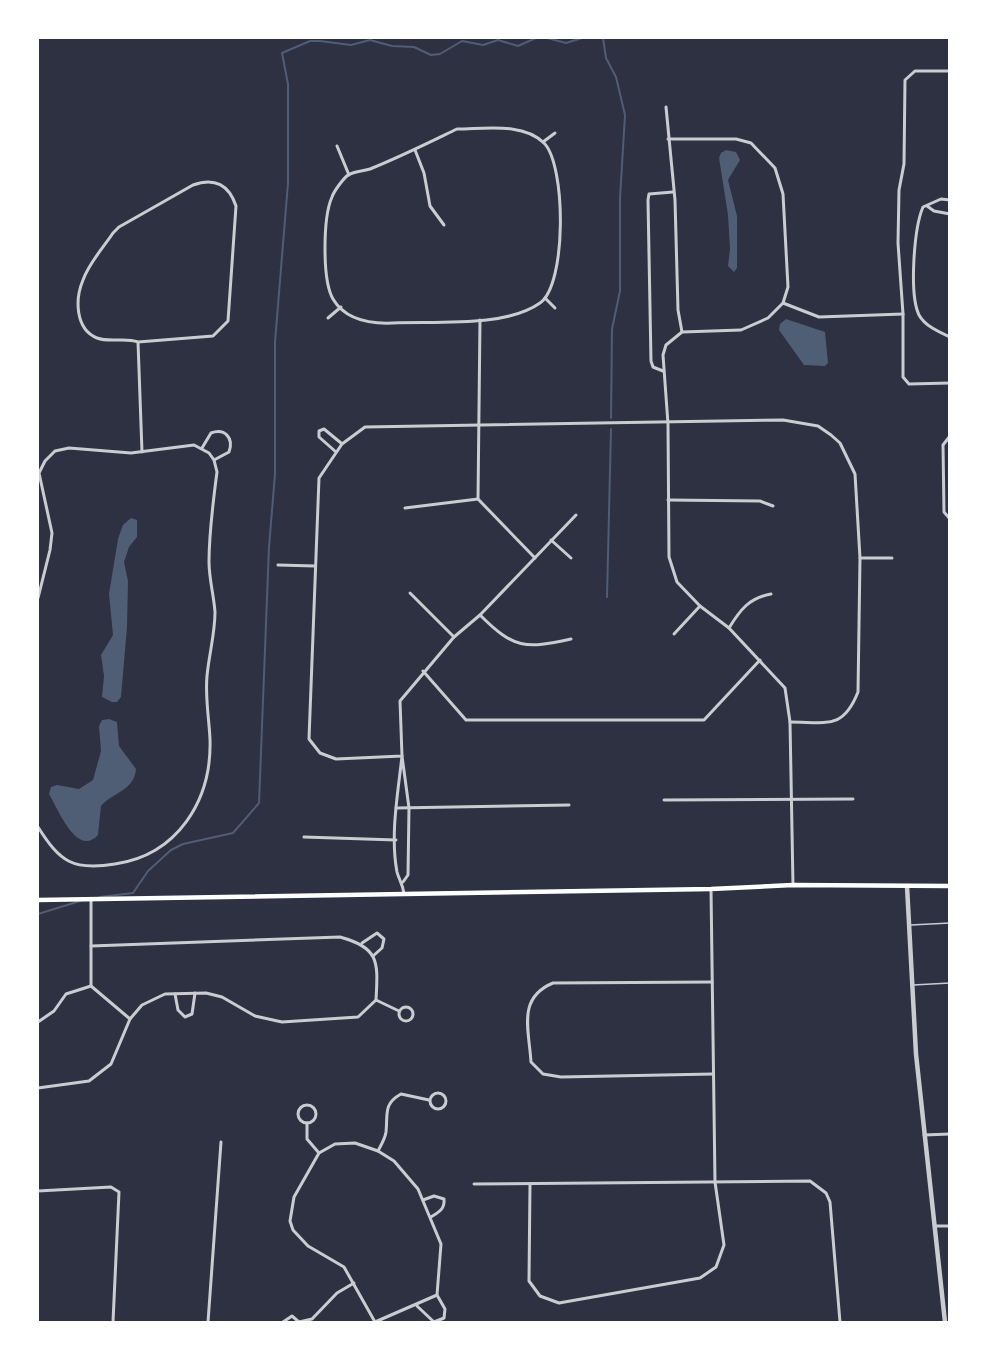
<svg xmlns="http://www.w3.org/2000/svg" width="987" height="1360" font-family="Karla,sans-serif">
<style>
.water{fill:#4f5d75}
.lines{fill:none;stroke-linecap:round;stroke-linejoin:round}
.stream{stroke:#4f5d75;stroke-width:2}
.service{stroke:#caccd0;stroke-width:1.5}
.minor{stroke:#caccd0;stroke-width:3}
.tertiary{stroke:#caccd0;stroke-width:4.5}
.secondary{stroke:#fff;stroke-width:4.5}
</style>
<rect width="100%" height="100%" fill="#2d3142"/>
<g class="water">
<path d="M726,150L736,152L740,160L728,180L737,216V268L734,272L728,266L730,249L728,215L719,158L721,153Z"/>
<path d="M786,319L825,332L828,363L825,366L804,365L779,330L780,324Z"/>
<path d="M131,518L137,520V537L129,547L124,562L128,581L127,627L121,697L117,702H112L102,697L104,676L101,655L113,635L109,594L118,539L123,525Z"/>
<path d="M109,719L117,722L119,746L136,769C134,791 113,792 101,806L98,835C77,858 58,809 49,794L51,787L57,785L79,789L93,780L101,751L99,726L102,720Z"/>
</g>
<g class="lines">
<g class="stream">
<path d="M547,38L566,43L582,38"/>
<path d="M603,38L606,58L616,77L625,115L620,198V291L612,329L611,418"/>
<path d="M607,597L611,429"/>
<path d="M100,897L133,893L148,871L171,850L183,844L233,833L259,803L269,547L275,474V342L288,183V84L282,53L310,41H320L351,45L370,40L392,46L414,47L431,55L440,54L462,41L483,45L498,40L518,46L536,38"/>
<path d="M38,914L80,901"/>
</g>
<g class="service">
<path d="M911,925L950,923"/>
<path d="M913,985L950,983"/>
</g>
<g class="minor">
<path d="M950,71H915L905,80L904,164L899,190L898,243L903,314V377L909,384L950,383"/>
<path d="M666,107L675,200L678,310L682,332"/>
<path d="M457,129C484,129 523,122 544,143C566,165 567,284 540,303C505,328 434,321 393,323C371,324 346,321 333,299C322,280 323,217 332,197C334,191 343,179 348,175C354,171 364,171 370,169C400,157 428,143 457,129Z"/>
<path d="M668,139H736L751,143L775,168L783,194L788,287L783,303L768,318L741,330L682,332L666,345L663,355L668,424L669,557L677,582L700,606L729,628L785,688L790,722L793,885"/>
<path d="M543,142L555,133"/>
<path d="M337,146L349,175"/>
<path d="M415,150L424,173L430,206L444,225"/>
<path d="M950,200L941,199L923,207C914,228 909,294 919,315C925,326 939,332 950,337"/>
<path d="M927,206L934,211L950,214"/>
<path d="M545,298L555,308"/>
<path d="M783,303L819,317L903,314"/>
<path d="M328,318L341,307"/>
<path d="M480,320L478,499L535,558"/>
<path d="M138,342L213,336L228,321L236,206C229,185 215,177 193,185L119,227L113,233C103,248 89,263 83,280C75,299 75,329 97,338C110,343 125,337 138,342L142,452"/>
<path d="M663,371L653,367L651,361L648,200L649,194L673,192"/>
<path d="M950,436L943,445L944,512L950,519"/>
<path d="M202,448L211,433C225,428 234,438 229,452L214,460"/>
<path d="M336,452L319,437V431L324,429L341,443"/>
<path d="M668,500L760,501L773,506"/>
<path d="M405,508L478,499"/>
<path d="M576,515L480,615L454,637L400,701L402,756L336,759L320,753L309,739L319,478L342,444L365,427L783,420L818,426L831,435L840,443L855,474L860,558L858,692C843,730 827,722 790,722"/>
<path d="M551,540L571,558"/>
<path d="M860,558H892"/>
<path d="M278,565L315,566"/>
<path d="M410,593L454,637"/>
<path d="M38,598L50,550L52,533L39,473L45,461L55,451L69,448L131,453L194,445L209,453L214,460L217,472C213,502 209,532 209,562C209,579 214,596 215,612C215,634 209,654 207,676C205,697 209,718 210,739C212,801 177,855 115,864C73,871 60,862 38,827"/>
<path d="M480,615C514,649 525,649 571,639"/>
<path d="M729,628C740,610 749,598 771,594"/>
<path d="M674,634L700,606"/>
<path d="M423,671L466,720H704L760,660"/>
<path d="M664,800L853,799"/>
<path d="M396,808L569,805"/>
<path d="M304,837L396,840"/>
<path d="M403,882L408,875L409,808L402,756C398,793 390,835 397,872C399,880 403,884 404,894"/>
<path d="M91,901V986L130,1019"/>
<path d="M362,943L377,933L384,939L382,948L373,956"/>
<path d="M712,982L553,983C517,998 529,1029 531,1062L543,1074L561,1077L713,1074"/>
<path d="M175,994L178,1010L185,1017L192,1014L195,993"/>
<path d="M376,1000L399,1011"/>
<circle cx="406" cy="1014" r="7"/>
<path d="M38,1022L54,1011L66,994L91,986"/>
<path d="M38,1088L89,1081L111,1064L130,1019L142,1005L165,994L206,993L222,997L255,1016L282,1022L358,1017L376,1000C378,962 380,948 340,937L91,946"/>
<circle cx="438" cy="1101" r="8"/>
<circle cx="307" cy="1114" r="9"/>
<path d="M307,1123V1139L319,1153"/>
<path d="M924,1135L950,1134"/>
<path d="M378,1151C381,1145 385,1139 386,1132C388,1114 383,1104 401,1094L429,1100"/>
<path d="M474,1184L810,1181L826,1193L830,1202L840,1322"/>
<path d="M530,1185L529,1281L540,1296L559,1303L700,1278L716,1267L724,1245L715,1182L711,889"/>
<path d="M38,1191L111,1187L119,1192L113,1322"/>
<path d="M423,1200L434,1196L444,1199C445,1209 439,1212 431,1217"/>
<path d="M936,1226H950"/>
<path d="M417,1306L434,1322"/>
<path d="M208,1322L221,1142"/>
<path d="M283,1322L292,1316L299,1322"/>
<path d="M299,1322L312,1319L337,1293L354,1283"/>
<path d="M375,1322L344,1267L308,1246L293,1230L290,1221L294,1197L319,1153L335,1144L355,1143L378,1151L394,1161L418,1189L441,1244L437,1295L375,1322"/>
<path d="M434,1322L444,1318L445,1309L437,1295"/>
</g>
<path class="tertiary" d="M907,886L916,1054L945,1322"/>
<path class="secondary" d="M38,900L711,889L793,885L950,886"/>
</g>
<rect width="987" height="1360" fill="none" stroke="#ffffff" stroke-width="78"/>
</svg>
